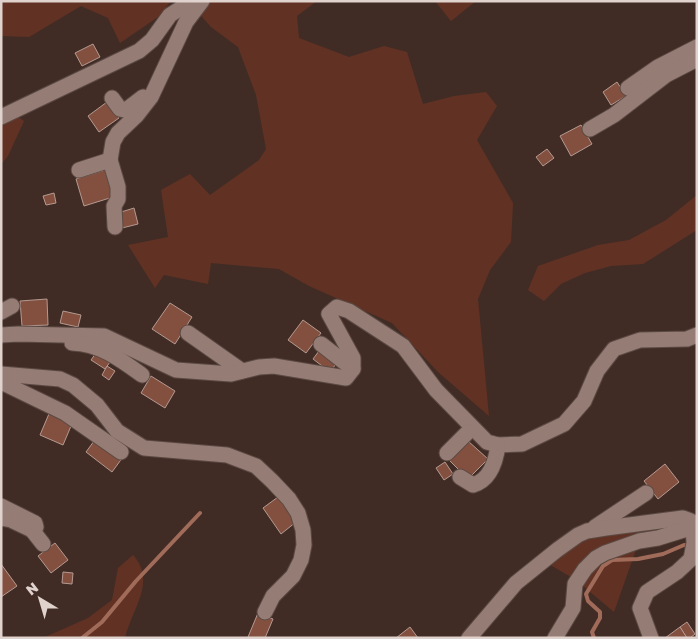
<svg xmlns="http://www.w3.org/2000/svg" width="698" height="639" font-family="'Golos Text',sans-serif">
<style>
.green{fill:#613223}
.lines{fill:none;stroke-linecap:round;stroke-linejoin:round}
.stream{stroke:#a16b5a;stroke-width:4}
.building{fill:#835040;stroke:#b49a91}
.minor-casing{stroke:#5b4943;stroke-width:17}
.minor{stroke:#957c74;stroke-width:15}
</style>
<rect width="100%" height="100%" fill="#412c25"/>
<g class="green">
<path d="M1,1H171L158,17L120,43L108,18L81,6L29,37L1,36Z"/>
<path d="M188,1H317L297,16L299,38L349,57L384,46L407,52L423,104L454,96L486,92L497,106L477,140L513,203L511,242L490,270L478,299L489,416L438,372L392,323L309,286L279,269L211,263L208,284L164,275L155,288L128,245L168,237L161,190L190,174L210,195L259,160L266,149L256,95L238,47L211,27Z"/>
<path d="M435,1H476L451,21Z"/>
<path d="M1,105L24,121L8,156L1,164Z"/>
<path d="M697,195V230L643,264L611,266L585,273L561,284L544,301L528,290L538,266L598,245L629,240L666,220Z"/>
<path d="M598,527H693L639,541L614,612L576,580L547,563Z"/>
<path d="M133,555C157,582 132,608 125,638H43L88,618L112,600L118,568Z"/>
</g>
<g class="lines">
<g class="stream">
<path d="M82,638L102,622L136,581L200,513"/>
<path d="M594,638L592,632L600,618V612L588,601L586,594L603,566L612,560L638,559L663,554L684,545H690"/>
</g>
</g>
<g class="building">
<path d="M93,44L100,57L82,66L75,53Z"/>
<path d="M617,82L626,96L611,105L603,92Z"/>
<path d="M107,102L119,118L99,132L88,116Z"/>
<path d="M581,125L592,144L571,156L560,136Z"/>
<path d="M547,149L554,158L543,166L536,157Z"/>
<path d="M105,170L113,197L84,206L76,179Z"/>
<path d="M54,193L56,203L46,205L43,196Z"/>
<path d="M134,208L138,224L122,228L118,213Z"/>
<path d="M47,299L48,325L22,326L20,301Z"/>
<path d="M170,303L192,317L175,344L152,329Z"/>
<path d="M63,311L81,315L78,327L60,323Z"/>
<path d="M303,320L321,333L306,353L288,340Z"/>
<path d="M319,351L336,364L330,372L313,359Z"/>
<path d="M96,353L110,362L105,369L91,360Z"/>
<path d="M107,366L115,371L109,380L102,375Z"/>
<path d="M151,376L175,391L165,408L141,393Z"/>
<path d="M51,409L74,419L63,445L40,435Z"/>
<path d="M97,437L123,457L112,472L86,452Z"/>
<path d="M468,441L488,459L468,479L449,460Z"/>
<path d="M445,462L453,474L444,480L436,468Z"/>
<path d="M665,464L679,482L658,499L644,481Z"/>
<path d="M278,497L296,522L281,534L263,508Z"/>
<path d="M55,543L68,560L51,573L38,556Z"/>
<path d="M1,564L17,586L1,597Z"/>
<path d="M63,572L73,573L72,584L62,583Z"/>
<path d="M258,613L273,619L265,638H249L248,637Z"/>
<path d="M687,622L695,634L690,638H687L680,627Z"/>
<path d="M410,627L418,638H396Z"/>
<path d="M680,627L687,638H665Z"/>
</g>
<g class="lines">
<g class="minor-casing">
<g id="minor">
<path d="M628,88L658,67L697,47"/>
<path d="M112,98L120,109L126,110L143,97"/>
<path d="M1,117L139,51L152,40L170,15L186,5L201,1"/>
<path d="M590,129L614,115L666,75L697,59"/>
<path d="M79,170L110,160"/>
<path d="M115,227L114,206L118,199V187L110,160L113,142L118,133L137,115L151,97L186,22L202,1"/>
<path d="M1,312L12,306"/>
<path d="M188,333L242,371"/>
<path d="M1,335L18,334L104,336L176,370L231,374L259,367L274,366L346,378L353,369V358L329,314L337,307L349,311L403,346L436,390L487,442L498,445L522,444L564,424L584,401L597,371L614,349L640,340L687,339L697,335"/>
<path d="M72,343C100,344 120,359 142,375"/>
<path d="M321,344L353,369"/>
<path d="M1,374L60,379L73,385L97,405L117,431L144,448L227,455L256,466L272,481L289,499L298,513L303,530L304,545L301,560L293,576L273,596L265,612"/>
<path d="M1,382L65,413L121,452"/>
<path d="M447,453L467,433"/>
<path d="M460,477L473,485C490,480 496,461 498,445"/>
<path d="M1,506L35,523L36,527L32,530L11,520L1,518"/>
<path d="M595,527L646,493"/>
<path d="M32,530L43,544"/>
<path d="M469,638L516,583L557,550L578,535L587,531L606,528L683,518L691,521L693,527L694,543L691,559L677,572L647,592L640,608L651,638"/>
<path d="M555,638L573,608L575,584L585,569L596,558L605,553L639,541L658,538L697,526"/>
</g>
</g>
<use href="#minor" class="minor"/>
</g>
<rect width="698" height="639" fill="none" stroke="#e0d2cd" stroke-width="5"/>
<g transform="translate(40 599) rotate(322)" stroke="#412c25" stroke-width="4" paint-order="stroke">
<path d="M0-4L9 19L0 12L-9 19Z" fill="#e0d2cd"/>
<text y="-8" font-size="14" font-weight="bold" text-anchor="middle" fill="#e0d2cd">N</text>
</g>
</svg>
